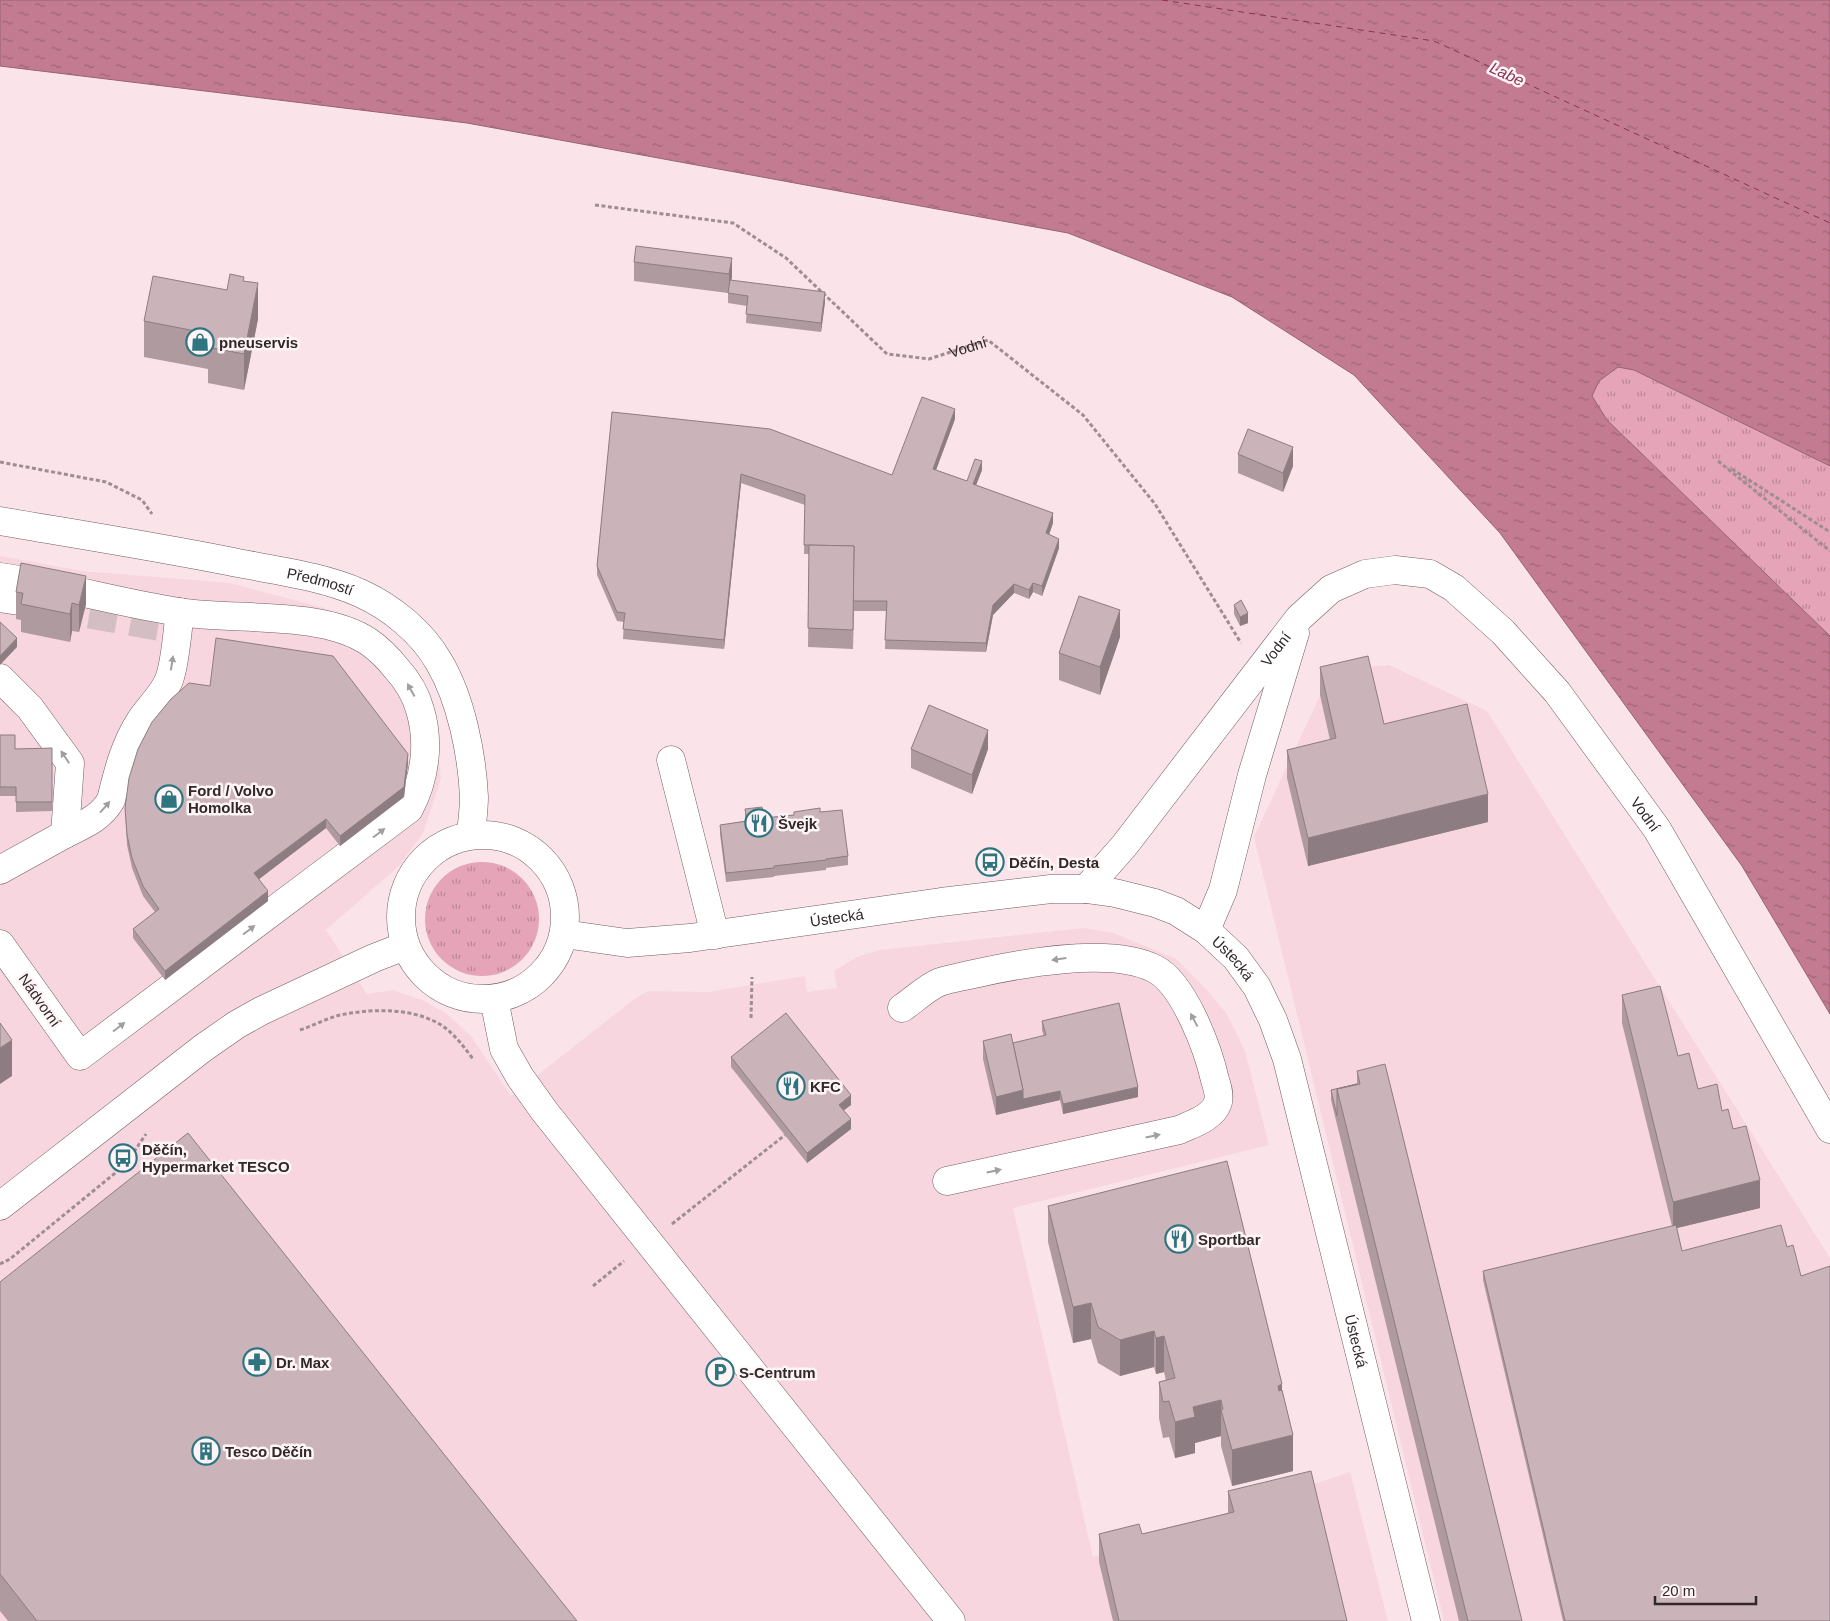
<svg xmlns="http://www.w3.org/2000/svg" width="1830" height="1621" font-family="Arial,sans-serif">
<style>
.built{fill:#f7d6df}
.grass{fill:url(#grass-tufts)}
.water{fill:url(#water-ripples);stroke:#966272}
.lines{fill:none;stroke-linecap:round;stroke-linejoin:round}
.ferry{stroke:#893253;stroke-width:1;stroke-dasharray:6 5;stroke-linecap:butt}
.minor-tunnel{stroke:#d3bec4;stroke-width:28;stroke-dasharray:28 14;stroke-linecap:butt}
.minor-casing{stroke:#725d63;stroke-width:29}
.major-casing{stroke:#725d63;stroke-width:29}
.path{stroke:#9e8d91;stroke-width:3;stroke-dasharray:4 2.5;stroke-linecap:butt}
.minor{stroke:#fff;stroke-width:28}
.major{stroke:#fff;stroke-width:28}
.wall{fill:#ae9a9f}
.shaded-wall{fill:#8d7d82}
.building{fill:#cab3b9;stroke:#8d7d82}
.oneway{fill:#a29e9f}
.labels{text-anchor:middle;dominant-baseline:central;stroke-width:5;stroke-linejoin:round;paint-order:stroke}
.poi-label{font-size:15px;font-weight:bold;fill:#31282a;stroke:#fff5f7;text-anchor:start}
.street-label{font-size:15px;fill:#31282a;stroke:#fff5f7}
.water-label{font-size:16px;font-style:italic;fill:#893253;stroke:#fff5f7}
</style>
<defs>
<pattern id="grass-tufts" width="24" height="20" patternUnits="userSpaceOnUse" patternTransform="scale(1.25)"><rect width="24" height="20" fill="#e5a4b7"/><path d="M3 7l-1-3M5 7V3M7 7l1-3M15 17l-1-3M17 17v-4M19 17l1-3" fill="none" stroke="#ba8695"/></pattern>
<pattern id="water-ripples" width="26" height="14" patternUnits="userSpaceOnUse" patternTransform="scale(1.25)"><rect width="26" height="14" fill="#c27b91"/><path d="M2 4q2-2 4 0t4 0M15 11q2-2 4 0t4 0" fill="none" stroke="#9e6577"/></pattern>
</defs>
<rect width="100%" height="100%" fill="#fbe3ea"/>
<g class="built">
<path d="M0,556L82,571L230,583L324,608L371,626L411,664L433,711L441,779L423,833L399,866L326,930L367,994L393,990L424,1001L447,1014L471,1036L511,1096L633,1000L648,991L708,992L805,976L807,992L837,988L834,971L857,957L880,950L1083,928L1113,933L1176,959L1206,989L1227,1014L1245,1051L1269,1145L1013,1208L1093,1557L1350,1472L1388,1621H0Z"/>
<path d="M1389,665L1487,711L1830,1258V1621H1444L1254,837L1332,670Z"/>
</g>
<g class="grass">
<path d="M1618,366L1634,370L1830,466V636L1607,420L1592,396L1599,381Z"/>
<circle cx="482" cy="919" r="57"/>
</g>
<path class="water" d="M0,0H1830V466L1634,370L1618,367L1599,381L1592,396L1607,420L1830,636V1014L1742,866L1500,533L1354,375L1232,297L1068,233L467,123L0,66Z"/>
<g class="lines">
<path class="ferry" d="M1162,0L1434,41L1830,223"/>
<path class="minor-tunnel" d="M48,607L177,630"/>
<g class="minor-casing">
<g id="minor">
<path id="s2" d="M0,521C76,534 152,546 228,561C271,570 319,575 360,593C391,607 422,632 439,662C461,699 472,754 474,797C474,809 472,822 471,835"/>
<path d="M0,577C60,585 119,603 179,612C234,621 322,610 369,642C379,649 388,658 396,668C407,680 416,695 420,710C430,743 425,779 409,809L80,1056L0,944"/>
<path d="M0,598L19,601"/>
<path d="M0,678L30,708L70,763L65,834L0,870"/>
<path d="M671,760L715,935"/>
<path d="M65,834C83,825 101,818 111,800C118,772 124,746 140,721C149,707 165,693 170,677C176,657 177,633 180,612"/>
<circle cx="483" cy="917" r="82"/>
<path id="s3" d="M1086,889L1124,846L1299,618L1331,589L1365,574L1395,570L1430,574L1454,588L1503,632L1557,692L1657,829L1830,1129"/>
<path d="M1206,930L1223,890L1252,775L1295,633"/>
<path id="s4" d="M564,934L627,943L690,938L941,902L1051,889H1086L1115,893L1155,903L1176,911L1206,930L1236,958L1257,987L1273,1020L1287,1059L1426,1621"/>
<path d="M494,999L504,1049L520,1077L545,1112L951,1621"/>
<path d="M902,1008C914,1000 927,987 940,982C949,979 960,977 969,975C1017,964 1111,946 1155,969C1184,984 1208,1049 1215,1080C1217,1086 1220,1095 1218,1102C1213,1118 1192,1124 1179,1130L947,1181"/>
</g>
</g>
<g class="major-casing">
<path id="major" d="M0,1206L203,1048L236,1025L261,1011L374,958L405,946"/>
</g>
<g class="path">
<path id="s1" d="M595,205L733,223L786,258L887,354L929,359L988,340L1083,415L1155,504L1241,643"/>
<path d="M1718,461L1830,551"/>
<path d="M0,462L106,482L142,500L152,514"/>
<path d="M1732,469L1830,532"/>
<path d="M751,1018L752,977"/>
<path d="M300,1030C312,1026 324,1020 336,1016C369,1008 416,1007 444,1027C456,1036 464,1047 473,1059"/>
<path d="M672,1224L785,1135"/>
<path d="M0,1264L10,1259L125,1165L146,1134"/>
<path d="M593,1286L624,1261"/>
</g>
<use href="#minor" class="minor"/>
<use href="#major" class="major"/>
</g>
<g class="wall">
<path d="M732,258L731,281L825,302L821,332L746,323L747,306L728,303V293L634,281V262Z"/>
<path d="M244,281L258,319L244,390L208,383V369L144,357V321L227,290Z"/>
<path d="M612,412L892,475L955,419L936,470L967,481L982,470L976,485L1053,523L1049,535L1059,548L1042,596L1033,592L1029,599L1014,593L993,615L986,652L885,649L886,611H854L853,649L808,647L809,554H804L805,505L741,483L724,649L623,639L624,622L617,621L597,575V566Z"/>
<path d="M1238,454L1293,466L1283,492L1238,473Z"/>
<path d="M16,592L86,604L79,632L72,631L70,642L21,632V620L16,619Z"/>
<path d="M1234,605L1248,623L1240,626L1234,614Z"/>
<path d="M1120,637L1100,695L1059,680V653Z"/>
<path d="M1320,667L1384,724L1488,822L1308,866L1287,778V750L1330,740L1320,695Z"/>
<path d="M0,735L15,749L52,748V811L16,812V796H0Z"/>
<path d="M911,749H988L972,794L911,768Z"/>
<path d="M408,763L404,797L340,846L326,828L259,879L268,901L165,980L133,938V929L155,912L143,896L132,868L127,845L125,808Z"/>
<path d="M745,809L764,818L794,815V812H820L848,856V865L826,868V870L774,876V877L726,882L720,834V825L745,821Z"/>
<path d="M1622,995L1678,1056L1698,1089L1722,1111L1733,1129L1760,1208L1677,1228L1682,1251L1830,1621H1563L1483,1280V1271L1672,1226L1622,1023Z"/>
<path d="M1042,1021L1138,1097L1063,1114L1060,1100L996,1115L983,1059V1041L1013,1043L1044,1036L1042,1030Z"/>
<path d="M731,1057L851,1105L843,1110L851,1129L807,1163L731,1067Z"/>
<path d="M1357,1071L1522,1621H1459L1331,1100V1090L1357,1084Z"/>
<path d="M1048,1206L1282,1390L1293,1471L1232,1486L1221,1446V1436L1195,1443V1453L1175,1458L1169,1437L1163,1438L1159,1418V1382L1166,1381L1164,1372L1156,1374L1154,1367L1120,1376L1098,1363L1091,1339L1073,1343L1048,1242Z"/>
<path d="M0,1282L577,1621H8L0,1611Z"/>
<path d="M1228,1491L1347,1621H1113L1099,1562V1534H1142L1228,1513Z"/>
</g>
<g class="shaded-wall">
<path d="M732,258V277L729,293V274Z"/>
<path d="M258,283V319L244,390V354Z"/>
<path d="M825,292V302L821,332V323Z"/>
<path d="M955,409V419L933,478V469Z"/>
<path d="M1293,447V466L1283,492V473Z"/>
<path d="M982,461V470L973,493V484Z"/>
<path d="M741,474V483L724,649V640Z"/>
<path d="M1053,513V523L1046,543V533Z"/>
<path d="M1059,539V548L1042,596V586Z"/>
<path d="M86,576V604L79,632V605Z"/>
<path d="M1033,583V592L1029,599V590Z"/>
<path d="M1014,584V593L993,615L986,652V643L993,605Z"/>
<path d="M72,603V631L70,642V614Z"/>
<path d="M1120,610V637L1100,695V667Z"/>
<path d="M1248,613V623L1240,626V617Z"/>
<path d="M17,638V647L0,665V656Z"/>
<path d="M988,730V749L972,794V775Z"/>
<path d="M408,754V763L404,797L340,846V836Z"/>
<path d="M1488,794V822L1308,866V838Z"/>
<path d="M326,819V828L254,883V873Z"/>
<path d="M268,891V901L165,980V971Z"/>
<path d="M12,1040V1076L0,1084V1048Z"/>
<path d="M1138,1087V1097L1063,1114V1104Z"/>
<path d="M1023,1090L1060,1091V1100L996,1115V1097Z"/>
<path d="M851,1095V1105L839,1114V1105Z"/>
<path d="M851,1119V1129L807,1163V1153Z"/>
<path d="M1760,1180V1208L1673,1229V1202Z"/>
<path d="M1091,1303V1339L1073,1343V1307Z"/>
<path d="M1154,1331V1367L1120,1376V1340Z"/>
<path d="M1164,1336V1372L1156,1374V1338Z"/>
<path d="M1282,1384V1421L1278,1386Z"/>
<path d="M1221,1400V1436L1195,1443V1453L1175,1458V1422L1193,1407Z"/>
<path d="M1293,1435V1471L1232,1486V1450Z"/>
</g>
<g class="building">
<path d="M636,246L732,258L729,274L634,262Z"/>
<path d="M230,274L244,277L243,281L258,283L244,354L208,347L211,334L144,321L153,276L227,290Z"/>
<path d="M730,280L825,292L821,323L746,314L748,296L728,293Z"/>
<path d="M922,397L955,409L933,469L967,481L975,459L982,461L973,484L1053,513L1046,533L1059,539L1042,586L1033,583L1029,590L1014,584L993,605L986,643L885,640L887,601H853L854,546L804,545L805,495L741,474L724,640L623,629L625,613L617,612L597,566L612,412L770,429L892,475Z"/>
<path d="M1248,429L1293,447L1283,473L1238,454Z"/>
<path d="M809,545L854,546L853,630L808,628Z"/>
<path d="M21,563L86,576L79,605L72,603L70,614L21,604L23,593L16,592Z"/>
<path d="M1079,596L1120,610L1100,667L1059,653Z"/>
<path d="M1241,600L1248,613L1240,617L1234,605Z"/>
<path d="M0,622L17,638L0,656Z"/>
<path d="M216,638L333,656L408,754L404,787L340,836L326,819L254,873L268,891L165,971L133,929L159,909L143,886L132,858L127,835L125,808L129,778L138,749L152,722L171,699L189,683L210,686Z"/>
<path d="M1368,656L1384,724L1467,704L1488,794L1308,838L1287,750L1336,738L1320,667Z"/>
<path d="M929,705L988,730L972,775L911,749Z"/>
<path d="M0,735H15V749L52,748V802H16V787H0Z"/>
<path d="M762,807L764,818L794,815V812L820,808V812L842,810L848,856L826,859V860L774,866V868L726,873L720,825L747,821L745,809Z"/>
<path d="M1660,986L1678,1056L1689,1053L1698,1089L1717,1084L1722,1111L1728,1109L1733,1129L1746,1126L1760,1180L1673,1202L1622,995Z"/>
<path d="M1119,1003L1138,1087L1063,1104L1060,1091L1023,1099V1090L1013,1043L1046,1035L1042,1021Z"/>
<path d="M786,1013L851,1095L839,1105L851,1119L807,1153L731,1057Z"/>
<path d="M0,1023L12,1040L0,1048Z"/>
<path d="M1011,1034L1023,1090L996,1097L983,1041Z"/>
<path d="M1385,1064L1522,1621H1468L1337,1089L1360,1084L1357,1071Z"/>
<path d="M1357,1084L1337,1089V1116L1331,1090Z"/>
<path d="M188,1133L577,1621H37L0,1574V1282Z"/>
<path d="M1227,1161L1282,1384L1278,1386L1279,1391L1282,1390L1293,1435L1232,1450L1221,1410L1223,1409L1221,1400L1193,1407L1195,1417L1175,1422L1169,1401L1163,1402L1159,1382L1175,1378L1164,1336L1156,1338L1154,1331L1120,1340L1098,1327L1091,1303L1073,1307L1048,1206Z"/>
<path d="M1676,1225L1682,1251L1781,1225L1787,1247L1793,1245L1801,1276L1830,1266V1621H1565L1483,1271Z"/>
<path d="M1311,1471L1347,1621H1119L1099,1534L1139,1524L1142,1534L1234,1512L1228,1491Z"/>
</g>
<defs><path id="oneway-solid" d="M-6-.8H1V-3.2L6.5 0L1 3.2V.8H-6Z" transform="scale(1.25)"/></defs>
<g class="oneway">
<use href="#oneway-solid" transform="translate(172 663) rotate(-81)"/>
<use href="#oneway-solid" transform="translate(411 690) rotate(-119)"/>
<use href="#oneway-solid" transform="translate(65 757) rotate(-124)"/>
<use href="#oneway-solid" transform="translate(105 807) rotate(-49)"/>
<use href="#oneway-solid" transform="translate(379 833) rotate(-37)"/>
<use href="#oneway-solid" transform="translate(249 930) rotate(-37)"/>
<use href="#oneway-solid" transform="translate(1059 959) rotate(172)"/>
<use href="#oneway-solid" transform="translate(1194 1020) rotate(-118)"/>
<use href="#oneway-solid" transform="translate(119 1027) rotate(-37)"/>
<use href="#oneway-solid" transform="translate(1153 1136) rotate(-12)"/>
<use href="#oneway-solid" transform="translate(994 1171) rotate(-12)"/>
</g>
<defs>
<g id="shop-ring" transform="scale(1.4375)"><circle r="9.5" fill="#fff5f7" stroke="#2e7580" stroke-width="1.5"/><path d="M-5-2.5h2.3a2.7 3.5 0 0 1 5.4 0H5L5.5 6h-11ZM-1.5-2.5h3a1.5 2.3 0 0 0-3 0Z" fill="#2e7580"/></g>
<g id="restaurant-ring" transform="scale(1.4375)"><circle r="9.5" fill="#fff5f7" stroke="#2e7580" stroke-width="1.5"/><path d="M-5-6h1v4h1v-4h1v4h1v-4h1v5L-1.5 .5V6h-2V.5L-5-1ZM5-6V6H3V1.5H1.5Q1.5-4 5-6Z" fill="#2e7580"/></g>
<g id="bus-ring" transform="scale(1.4375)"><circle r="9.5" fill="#fff5f7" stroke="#2e7580" stroke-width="1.5"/><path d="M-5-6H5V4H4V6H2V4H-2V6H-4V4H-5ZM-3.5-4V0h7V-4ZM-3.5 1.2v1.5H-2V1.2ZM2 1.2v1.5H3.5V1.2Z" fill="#2e7580"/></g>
<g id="pharmacy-ring" transform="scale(1.4375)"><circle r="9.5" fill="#fff5f7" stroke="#2e7580" stroke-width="1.5"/><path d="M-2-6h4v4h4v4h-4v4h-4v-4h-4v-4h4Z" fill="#2e7580"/></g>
<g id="parking-ring" transform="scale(1.4375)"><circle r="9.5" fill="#fff5f7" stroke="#2e7580" stroke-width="1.5"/><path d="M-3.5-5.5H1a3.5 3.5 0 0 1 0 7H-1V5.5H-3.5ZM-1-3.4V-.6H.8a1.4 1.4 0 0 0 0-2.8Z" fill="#2e7580"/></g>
<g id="building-ring" transform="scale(1.4375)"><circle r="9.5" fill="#fff5f7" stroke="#2e7580" stroke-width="1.5"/><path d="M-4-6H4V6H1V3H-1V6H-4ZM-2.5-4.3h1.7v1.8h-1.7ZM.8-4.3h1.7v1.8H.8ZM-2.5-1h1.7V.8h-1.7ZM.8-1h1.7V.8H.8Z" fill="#2e7580"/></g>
</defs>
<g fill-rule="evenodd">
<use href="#shop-ring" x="200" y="342"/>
<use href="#shop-ring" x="169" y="799"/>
<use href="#restaurant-ring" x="759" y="823"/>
<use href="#bus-ring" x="990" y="862"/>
<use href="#restaurant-ring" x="791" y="1086"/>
<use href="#bus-ring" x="123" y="1158"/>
<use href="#restaurant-ring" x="1179" y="1239"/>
<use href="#pharmacy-ring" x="257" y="1362"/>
<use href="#parking-ring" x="720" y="1372"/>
<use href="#building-ring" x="206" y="1451"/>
</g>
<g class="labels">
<g class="poi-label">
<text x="219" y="342">pneuservis</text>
<text x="188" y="790">Ford / Volvo<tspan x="188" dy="17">Homolka</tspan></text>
<text x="778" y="823">Švejk</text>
<text x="1009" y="862">Děčín, Desta</text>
<text x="810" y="1086">KFC</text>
<text x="142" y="1149">Děčín,<tspan x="142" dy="17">Hypermarket TESCO</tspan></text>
<text x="1198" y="1239">Sportbar</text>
<text x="276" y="1362">Dr. Max</text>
<text x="739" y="1372">S-Centrum</text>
<text x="225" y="1451">Tesco Děčín</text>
</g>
<g class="street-label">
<text stroke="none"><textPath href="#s1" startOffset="425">Vodní</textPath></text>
<text stroke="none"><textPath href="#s2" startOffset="326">Předmostí</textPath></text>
<text stroke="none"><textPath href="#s3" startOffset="306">Vodní</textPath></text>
<text stroke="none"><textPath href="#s3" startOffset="816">Vodní</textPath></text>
<text stroke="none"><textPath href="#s4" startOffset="275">Ústecká</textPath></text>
<text stroke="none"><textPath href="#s4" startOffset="694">Ústecká</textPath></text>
<text transform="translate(40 1000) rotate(55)">Nádvorní</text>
<text stroke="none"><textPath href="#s4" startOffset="1100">Ústecká</textPath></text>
</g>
<g class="water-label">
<text transform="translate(1507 74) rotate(25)">Labe</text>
</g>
</g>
<path d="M1655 1596v8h101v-8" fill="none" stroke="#31282a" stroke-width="2.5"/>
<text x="1662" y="1596" font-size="15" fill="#31282a" stroke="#fff5f7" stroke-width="4" paint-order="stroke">20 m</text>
</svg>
